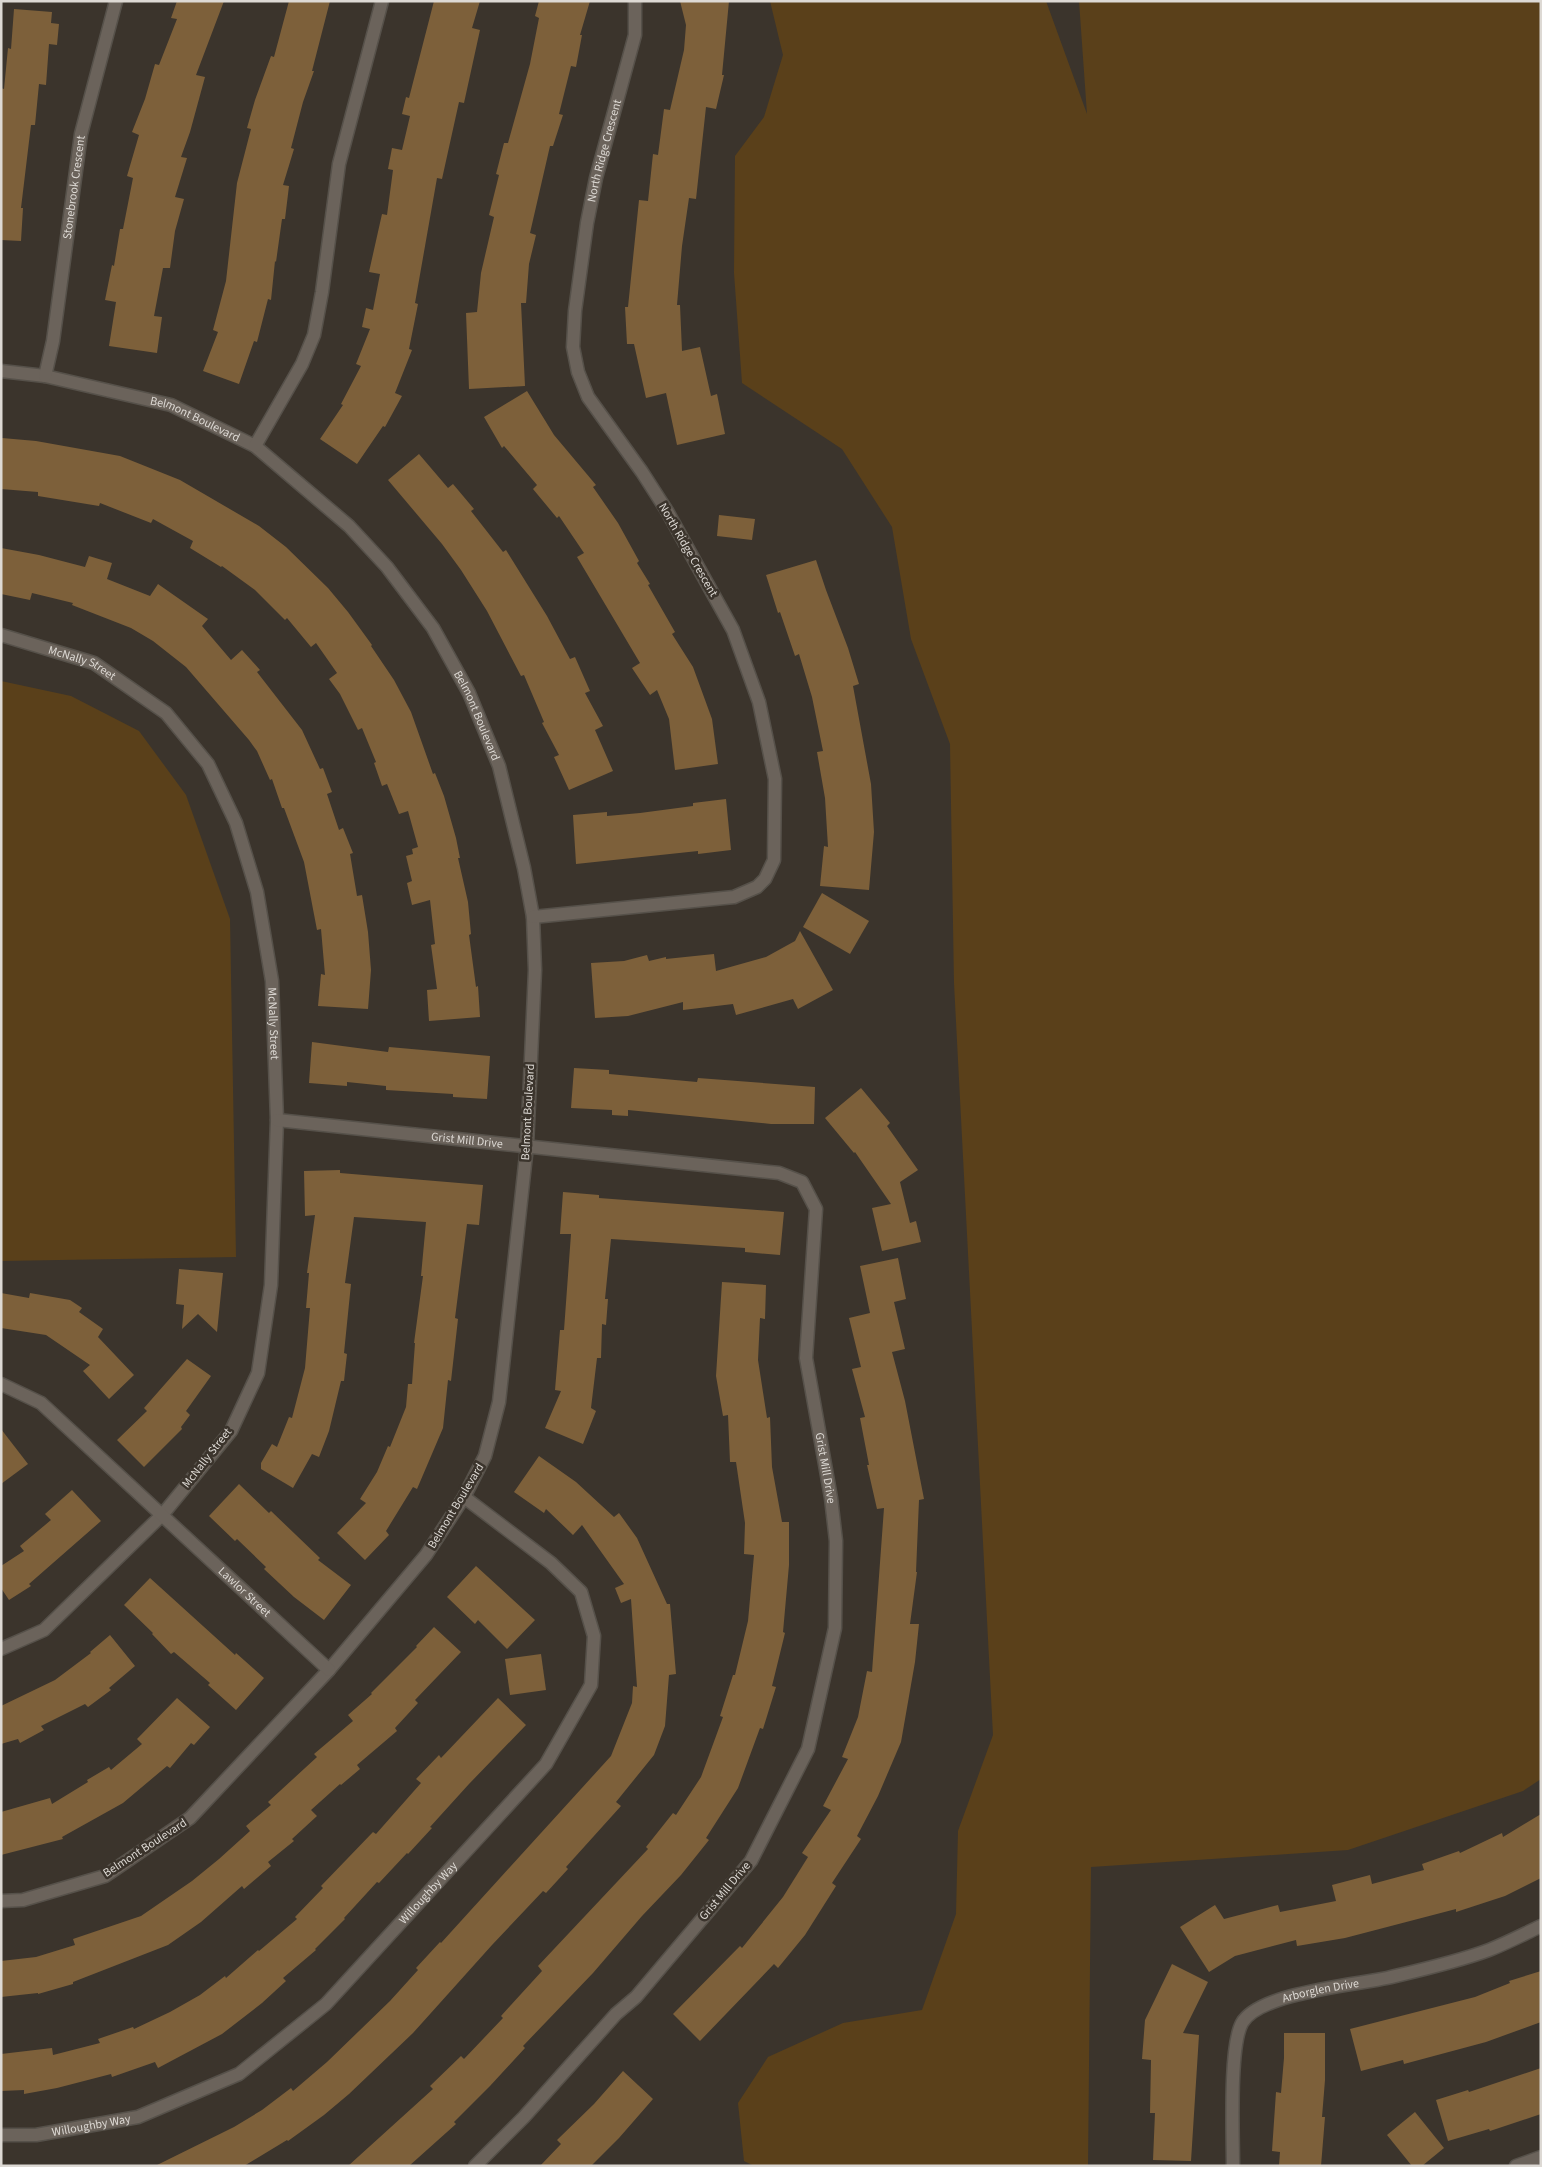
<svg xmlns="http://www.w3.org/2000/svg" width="1542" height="2167" font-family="'Source Sans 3',sans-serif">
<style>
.green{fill:#5a401a}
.building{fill:#7d603a}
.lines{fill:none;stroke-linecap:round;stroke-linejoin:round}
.minor-casing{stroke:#56514a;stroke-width:15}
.minor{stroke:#6b635b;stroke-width:12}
.labels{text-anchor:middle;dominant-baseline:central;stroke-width:5;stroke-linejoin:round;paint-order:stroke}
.street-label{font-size:12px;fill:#ddd9d4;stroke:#3b342c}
</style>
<rect width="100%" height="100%" fill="#3b342c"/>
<g class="green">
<path d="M770,1H1046L1087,114L1079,1H1541V1779L1523,1791L1348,1850L1091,1867L1088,2166H754L744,2161L738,2103L768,2057L843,2023L922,2010L956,1914L958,1831L993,1735L954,983L950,744L911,639L892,527L842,449L742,383L734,273L735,156L764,117L783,55Z"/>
<path d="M1,681L71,696L139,731L186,795L230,919L236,1257L1,1261Z"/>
</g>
<g class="building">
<path d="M177,1H224L196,75L205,77L190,132L181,157L187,158L175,197L184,199L175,231L170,268H163L154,316L162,317L157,353L109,346L116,302L105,300L112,265L114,266L120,229H123L133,178L127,176L139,135L132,132L145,99L155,64L159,65L177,19L171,18Z"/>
<path d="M289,1H330L312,71H314L303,102L291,148L294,149L283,185L289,186L285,219H282L276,262L275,261L271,300L268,299L257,342L254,341L239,384L203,371L218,332L213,330L226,281L237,183L251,129L247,128L255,100L271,56L274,57Z"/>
<path d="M434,1H480L472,28L480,30L464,103L459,102L442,179L437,178L415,303L418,304L409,349L412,350L395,393L402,396L385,427L383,426L357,464L320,439L343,405L341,404L361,366L356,364L370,329L362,327L366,308L373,310L380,274L369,272L382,214L387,215L393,170L388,169L392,148L402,150L410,116L402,114L406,97L409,98Z"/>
<path d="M539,1H590L580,35H582L576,67L571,66L559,114L563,115L553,146H550L530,233L536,235L529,264L526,303H521L525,386L469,389L466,313L477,312L481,273L494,217L489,215L499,175L496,174L504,143H508L530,64L539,18L535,16Z"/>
<path d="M680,1H729L722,75H724L716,109L706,107L696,199L689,198L682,246L677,305H680L682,351L700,347L711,396L717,394L725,434L677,445L666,393L646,398L634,344H627L625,307H628L639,200L648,201L653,154L658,155L664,109L670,110L684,50L686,25Z"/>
<path d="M14,9L52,12L51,23L59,24L57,45L49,44L46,85L39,84L35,125H31L21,208H23L21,241L1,240V88L4,89L8,48L11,49Z"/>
<path d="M527,391L554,435L596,485L593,487L618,523L639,561L637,563L650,584L648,585L675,632L672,634L693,667L712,719L718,764L675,770L669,719L657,690L650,695L632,668L640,663L577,557L584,553L559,516L557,518L533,489L537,485L504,446L502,448L484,417Z"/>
<path d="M2,438L36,441L120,456L180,480L259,526L286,547L328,588L348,612L372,645L371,646L394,680L411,712L433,774L435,773L444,796L456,838L460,858H458L468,902L471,934L469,935L476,987L478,986L480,1017L429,1021L427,990L437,989L431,945L435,944L430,900L412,905L407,883L412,881L406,856L413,854L412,849L418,847L408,811L399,814L387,784L382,786L374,763L376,762L362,728L358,730L340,694L329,679L337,673L316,643L311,647L287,618L285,620L255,590L222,566L221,567L190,548L193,541L153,519L151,523L100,503L99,506L38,496V492L1,489Z"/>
<path d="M419,454L448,488L453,484L474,509L471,511L503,552L506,550L547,616L570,659L575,657L590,691L585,693L603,726L595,730L613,771L569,790L554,757L559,755L542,723L544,722L524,675L521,676L487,611L461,570L442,544L388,480Z"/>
<path d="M719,515L755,519L752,540L717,536Z"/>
<path d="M1,548L39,555L85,567L89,556L112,563L107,579L150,596L158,584L208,619L202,626L231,660L242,650L260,670L257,672L302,730L320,769L323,768L332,792L327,794L339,830L343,828L353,853L350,854L357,896L362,895L368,932L371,970L368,1009L318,1006L321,974L325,975L321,929L317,930L304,862L284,808H282L272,779L270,780L257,751L249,740L186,667L153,641L131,628L72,605L73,603L32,593L30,600L1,594Z"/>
<path d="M816,560L826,590L848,648L859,684L853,686L871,784L874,832L869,890L820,886L824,846L828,847L825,798L817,752L823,751L812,697L799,654L795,656L780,612L778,613L766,575Z"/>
<path d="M726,799L731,850L698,854V851L576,864L573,815L607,812V816L640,813L693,806V803Z"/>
<path d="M822,893L869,921L850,954L803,927Z"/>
<path d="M800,931L833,990L798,1009L793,999L736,1015L733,1004L683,1010V1002L628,1016L595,1018L591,963L624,961L647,955L649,961L666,957V959L714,954L716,971L766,957L795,941Z"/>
<path d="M312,1042L388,1052L389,1047L490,1056L487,1099L453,1097V1094L386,1090V1086L347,1082V1086L309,1083Z"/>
<path d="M574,1068L609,1070V1074L697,1082L698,1078L815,1087L814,1124H771L628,1110V1116L612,1115V1110L571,1108Z"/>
<path d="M861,1088L890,1123L887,1126L918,1170L900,1182L910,1223L916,1221L921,1242L882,1251L872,1208L891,1204L855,1152L854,1153L825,1118Z"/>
<path d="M340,1170V1173L483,1185L479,1225L467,1224L455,1318L458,1319L451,1381L448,1380L443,1428L417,1489L413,1487L386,1531L389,1535L365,1560L337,1533L366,1503L360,1499L377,1472L388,1446L390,1447L406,1407L408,1384H412L415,1343H414L423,1276H421L426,1222L354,1217L345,1283L351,1284L344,1353L347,1354L344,1381H341L329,1431L319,1457L312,1454L293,1488L261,1469V1463L272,1444L277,1447L289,1417L292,1418L305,1368L310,1308H306L309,1273H307L315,1215L305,1216L304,1171Z"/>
<path d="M563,1192L599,1195V1198L784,1212L780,1255L745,1252V1248L611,1239L605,1299H608L606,1325L602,1324L601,1358H597L591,1408L596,1411L583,1444L545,1428L561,1391L555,1390L560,1330H564L571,1234H560Z"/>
<path d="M898,1258L906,1299L894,1302L905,1349L892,1352L905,1401L924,1499L919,1500L916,1572H917L910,1624H919L915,1662L901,1742L878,1796L857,1836L861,1839L832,1883L836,1886L805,1935L778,1968L774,1964L700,2041L673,2014L740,1946L742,1948L783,1897L808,1857L802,1853L831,1810L823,1806L848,1759L842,1757L858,1717L867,1671L872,1672L884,1508L877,1509L867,1465H869L860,1418L865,1417L852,1369L861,1367L849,1318L870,1313L860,1266Z"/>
<path d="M179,1269L223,1273L217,1332L198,1314L182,1329L184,1305L176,1304Z"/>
<path d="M722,1282L766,1285L765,1319L760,1318L758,1360L767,1418L770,1417L772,1467L782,1522H789V1565L783,1632L785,1633L772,1686L776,1687L763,1729L760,1728L738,1788L706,1838L709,1840L681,1875L642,1916L593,1973L523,2046L525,2048L490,2086L454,2122L456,2124L409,2166H348L433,2089L430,2086L461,2056L464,2059L503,2018L501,2016L542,1971L538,1966L648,1849L646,1847L673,1813L676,1815L701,1777L723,1717L720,1716L733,1675H735L748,1621L754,1555L744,1554L745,1523L736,1462H730L728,1415L723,1416L716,1376Z"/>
<path d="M1,1293L29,1298L30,1293L70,1300L82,1308L79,1312L103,1329L98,1337L134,1375L109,1399L83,1371L90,1365L46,1335L1,1328Z"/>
<path d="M187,1359L211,1376L186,1411L190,1415L181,1427L182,1429L144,1467L117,1440L147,1411L144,1408Z"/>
<path d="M1,1429L28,1464L1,1484Z"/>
<path d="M539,1456L576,1482L614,1517L619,1513L637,1538L667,1604H670L676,1674L669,1675L665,1726L654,1755L616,1802L621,1806L566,1867L568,1869L546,1893L543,1891L492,1945L413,2033L349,2094L324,2115L288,2141L287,2140L244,2166H155L234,2127L262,2110L291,2088L293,2091L327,2062L390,2001L418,1970L416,1968L440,1942L441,1943L611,1756L632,1703L633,1686L637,1687L631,1599L621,1603L615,1588L624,1584L582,1525L573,1535L546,1509L544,1513L514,1492Z"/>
<path d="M239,1484L269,1513L271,1511L320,1558L318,1560L351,1585L324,1620L294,1597L264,1569L266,1567L237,1539L235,1541L209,1516Z"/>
<path d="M72,1490L101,1521L29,1584L31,1586L9,1600L1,1588V1566L24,1551L20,1546L51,1520L45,1514Z"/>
<path d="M476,1566L535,1620L507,1649L478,1620L475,1624L447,1597Z"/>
<path d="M150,1578L235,1655L236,1653L264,1678L236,1710L208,1685L210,1683L174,1652L171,1654L152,1634L153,1633L124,1605Z"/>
<path d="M434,1627L461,1652L415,1700L418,1703L395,1728L397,1731L357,1765L360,1769L341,1785L340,1784L311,1810L317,1816L292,1839L294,1841L268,1862L271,1866L244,1889L242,1886L201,1922L168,1945L73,1982V1984L38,1994V1993L1,1997V1961L36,1957L75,1945L73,1939L141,1916L192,1881L219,1859L250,1831L246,1826L271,1805L268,1802L317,1757L314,1754L353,1721L348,1715L372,1694L371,1693L417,1647L416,1646Z"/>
<path d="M110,1635L135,1666L109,1688L111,1690L88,1707L85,1704L41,1726L44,1730L20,1743L18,1739L1,1744V1706L55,1680L91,1653L90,1652Z"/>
<path d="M541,1654L546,1690L510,1695L505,1659Z"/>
<path d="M177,1698L210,1727L194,1745L191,1743L170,1768L167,1766L123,1803L62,1837L63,1839L1,1855V1812L50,1798L52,1804L88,1782L87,1780L109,1767L111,1770L142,1744L137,1739Z"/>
<path d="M498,1698L526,1725L469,1784L430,1827L432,1828L408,1854L407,1853L379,1883L377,1882L344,1918L345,1919L315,1949L316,1950L283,1978L286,1981L262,2003L222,2034L158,2068L155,2062L112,2077L111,2074L57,2088L24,2094V2090L1,2091V2054L52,2048L53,2055L100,2043L98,2039L133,2027L134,2029L170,2012L200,1995L225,1976L226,1978L258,1950L259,1951L297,1919L295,1917L323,1888L321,1886L373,1832L376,1834L421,1783L416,1779L439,1755L441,1758Z"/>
<path d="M1541,1814V1878L1505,1896L1456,1912V1909L1345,1938L1297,1946L1296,1940L1235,1956L1209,1972L1180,1927L1215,1905L1224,1919L1278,1905L1280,1912L1336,1901L1332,1885L1370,1875L1372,1884L1424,1870L1422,1864L1459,1851L1460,1853L1502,1833L1503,1837Z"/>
<path d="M1172,1964L1208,1982L1183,2033L1199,2035L1191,2161L1153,2160L1155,2113H1150L1151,2060L1142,2059L1145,2020Z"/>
<path d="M1541,1971V2022L1486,2042L1404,2064L1403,2060L1361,2071L1350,2029L1475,1997L1510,1983L1509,1981Z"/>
<path d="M1284,2033H1325V2080L1322,2117H1325L1321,2166H1279L1280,2152L1272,2151L1276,2092L1281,2093L1284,2058Z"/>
<path d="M1541,2068V2114L1490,2131L1489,2129L1448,2141L1436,2100L1468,2090L1469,2092Z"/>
<path d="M623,2071L653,2099L619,2138L591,2166H540L561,2144L557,2140L594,2104Z"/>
<path d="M1415,2112L1444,2148L1422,2166H1412L1387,2135Z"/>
</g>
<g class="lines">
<g class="minor-casing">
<g id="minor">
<path id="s1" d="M1,371L45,376L171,405L255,446L349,526L387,567L433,628L469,693L499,766L524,868L533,917L535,970L527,1146L499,1402L485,1456L464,1497L426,1555L329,1670L190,1818L105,1876L23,1900L1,1901"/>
<path id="s2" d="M45,376L53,341L81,134L116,1"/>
<path d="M255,446L302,364L314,335L322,292L339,164L382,1"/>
<path id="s3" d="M1,635L94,663L166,713L208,764L236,823L257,892L272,981L277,1120L271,1285L258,1373L231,1431L163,1514L44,1630L1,1649"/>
<path id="s4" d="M533,917L734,897L757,887L765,879L774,860L775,779L759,702L733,630L667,511L642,472L588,397L578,372L573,347L575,311L587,223L596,178L635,35V1"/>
<path id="s5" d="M277,1120L779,1173L802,1182L816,1209L806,1358L831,1498L836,1541L835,1628L808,1749L751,1861L636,1997L616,2014L524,2117L475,2166"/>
<path id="s6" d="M1,1384L41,1403L329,1670"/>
<path id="s7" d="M1,2135H36L138,2117L239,2074L326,2004L546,1764L591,1685L594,1636L581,1592L551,1563L464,1497"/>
<path id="s8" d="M1233,2166C1233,2135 1229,2047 1242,2023C1259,1993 1354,1985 1387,1978C1421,1970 1457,1962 1489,1950C1507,1943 1524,1934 1541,1926"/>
<path d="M1516,2166L1541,2157"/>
</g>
</g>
<use href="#minor" class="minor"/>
</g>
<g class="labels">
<g class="street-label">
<text stroke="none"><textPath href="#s4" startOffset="1022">North Ridge Crescent</textPath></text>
<text stroke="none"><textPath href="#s2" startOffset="191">Stonebrook Crescent</textPath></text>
<text stroke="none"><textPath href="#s1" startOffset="201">Belmont Boulevard</textPath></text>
<text transform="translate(688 550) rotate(60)">North Ridge Crescent</text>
<text stroke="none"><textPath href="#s3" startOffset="86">McNally Street</textPath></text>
<text stroke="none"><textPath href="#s1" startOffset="621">Belmont Boulevard</textPath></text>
<text stroke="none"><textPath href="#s3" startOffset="521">McNally Street</textPath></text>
<text transform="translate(528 1112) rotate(-87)">Belmont Boulevard</text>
<text stroke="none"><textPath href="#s5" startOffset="191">Grist Mill Drive</textPath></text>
<text transform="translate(207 1458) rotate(-52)">McNally Street</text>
<text stroke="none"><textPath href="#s5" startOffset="821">Grist Mill Drive</textPath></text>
<text transform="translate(456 1506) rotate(-59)">Belmont Boulevard</text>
<text stroke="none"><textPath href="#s6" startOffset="322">Lawlor Street</textPath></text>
<text transform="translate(145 1848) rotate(-33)">Belmont Boulevard</text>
<text transform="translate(725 1891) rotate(-50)">Grist Mill Drive</text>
<text stroke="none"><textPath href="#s7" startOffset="511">Willoughby Way</textPath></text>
<text stroke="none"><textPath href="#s8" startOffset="231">Arborglen Drive</textPath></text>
<text stroke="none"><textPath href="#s7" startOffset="91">Willoughby Way</textPath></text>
</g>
</g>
<rect width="1542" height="2167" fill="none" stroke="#ddd9d4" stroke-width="5"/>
</svg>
